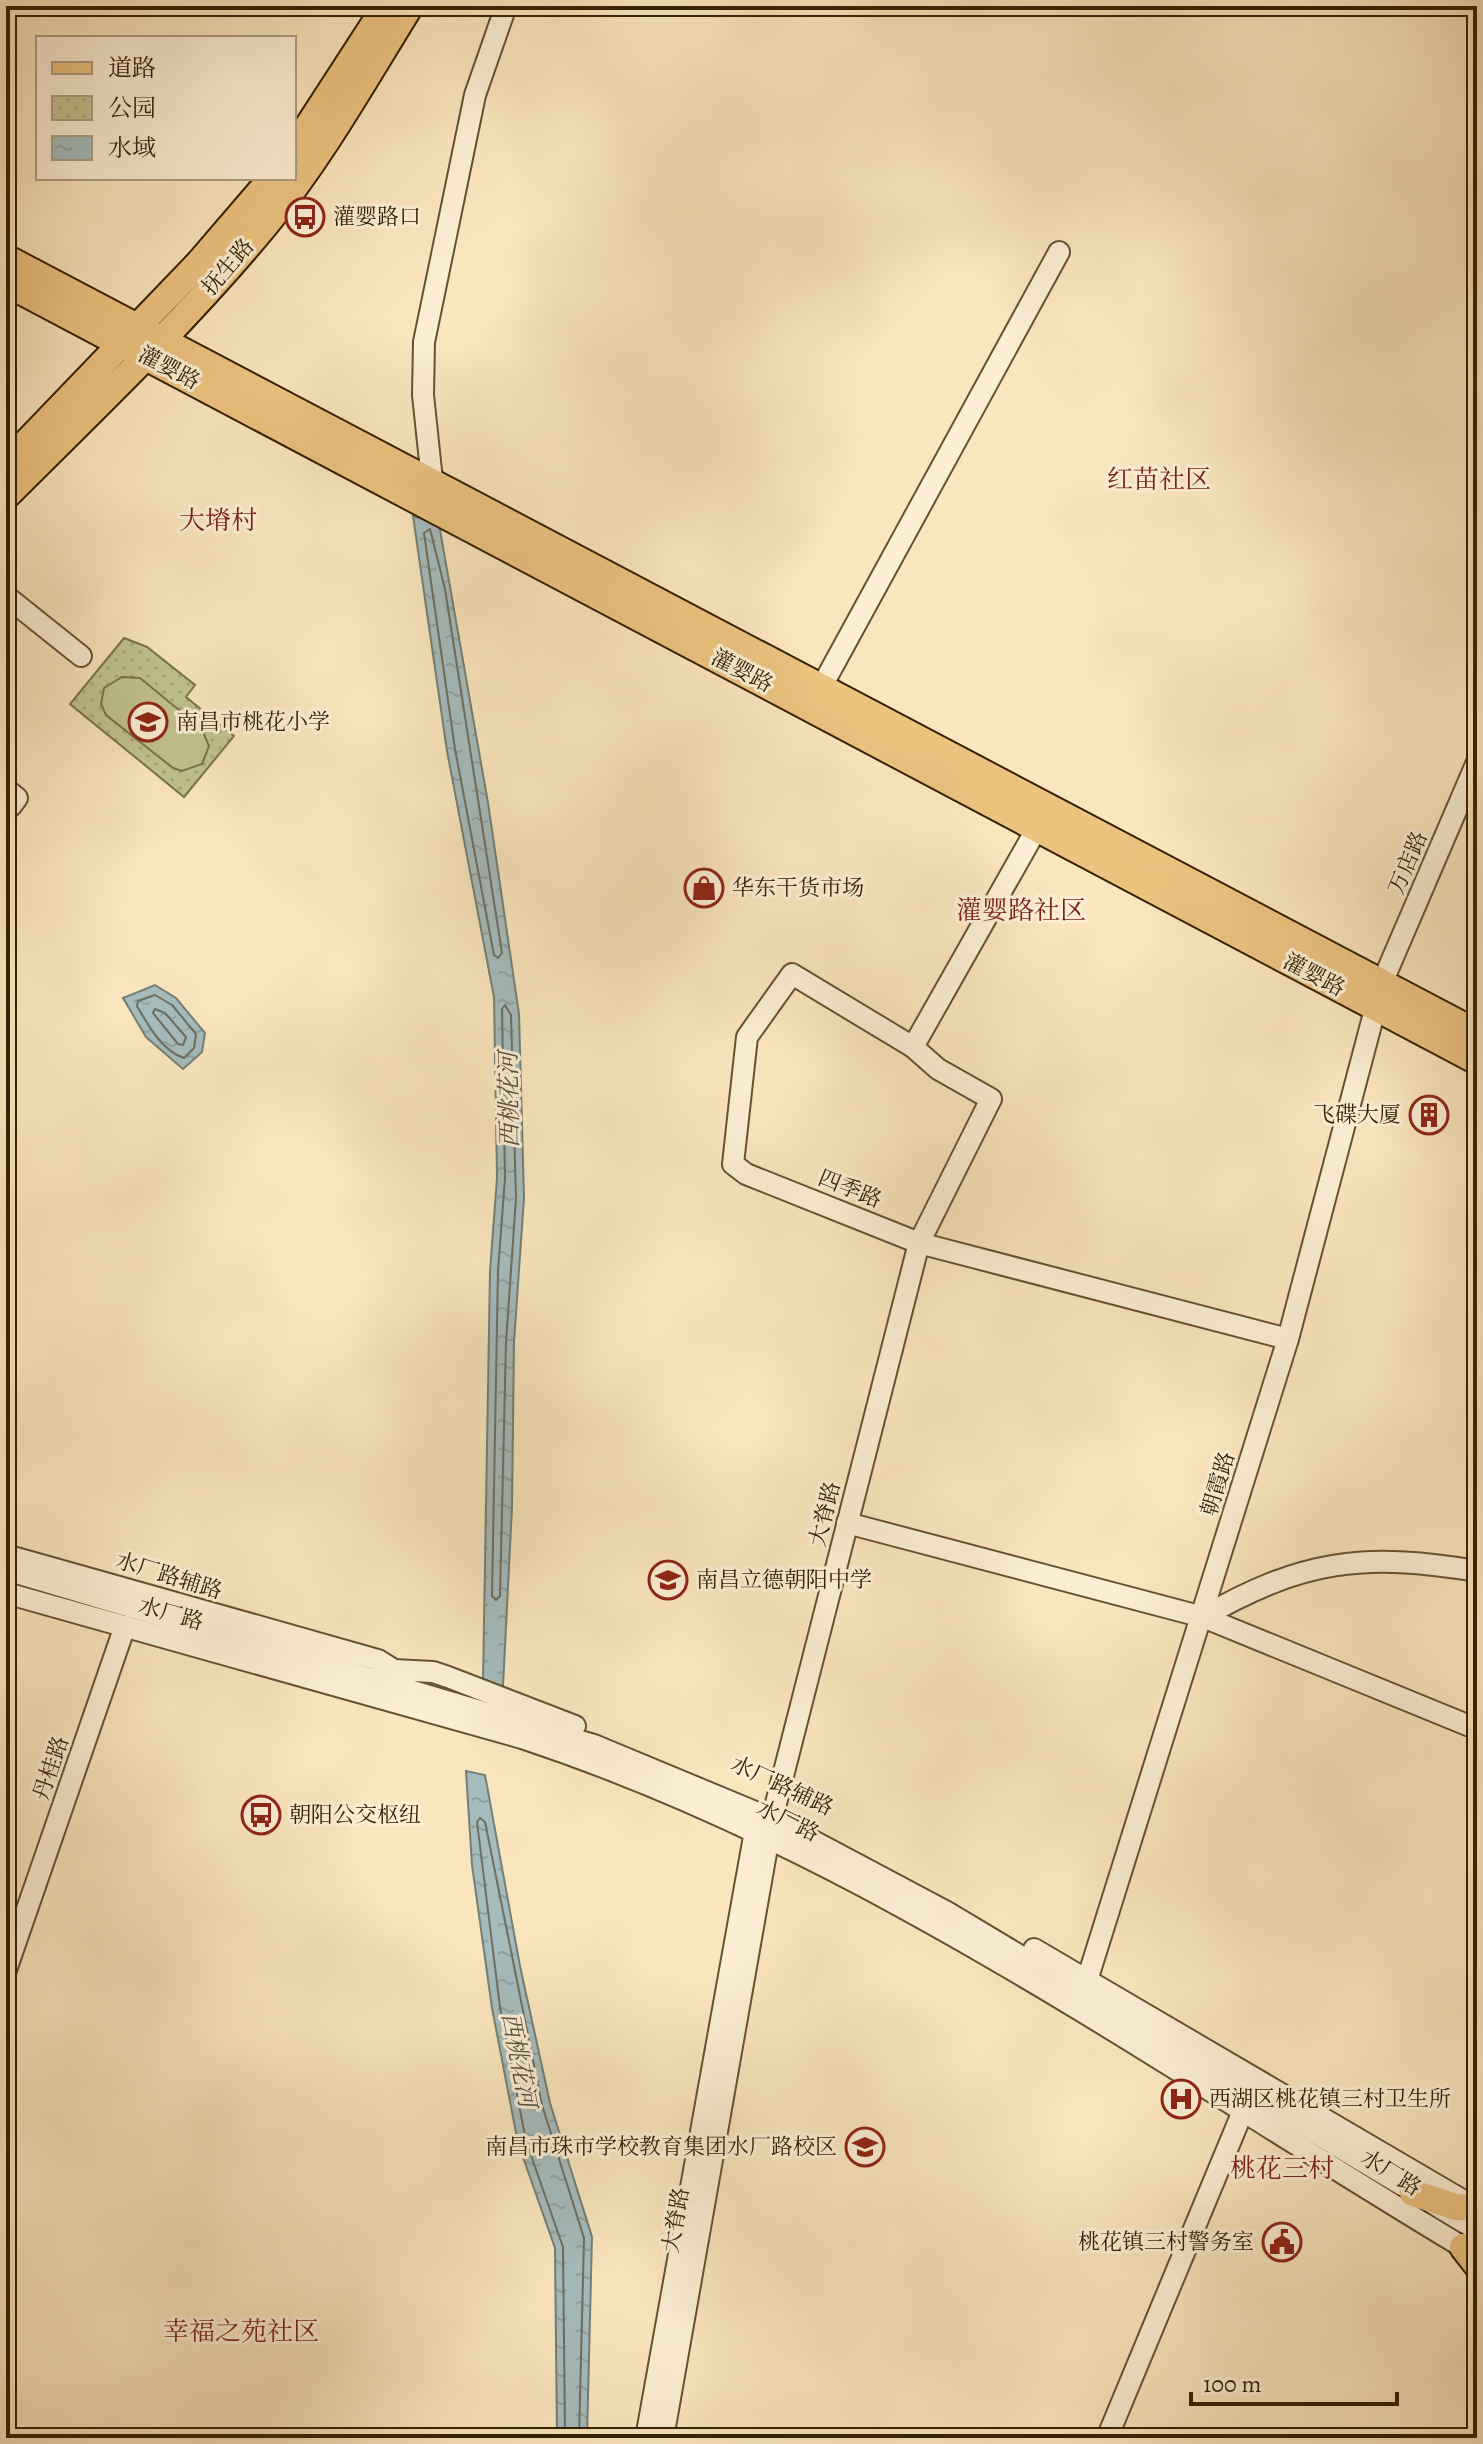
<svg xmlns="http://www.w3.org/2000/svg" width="1483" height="2444" font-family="Alegreya,'Noto Serif SC',serif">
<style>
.park{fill:url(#park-dots);stroke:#7a724a;stroke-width:2}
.garden{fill:#c1c38f;stroke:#7a724a;stroke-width:2}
.water{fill:url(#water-ripples);stroke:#777e73;stroke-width:2}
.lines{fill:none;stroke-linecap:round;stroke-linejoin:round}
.shore{stroke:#6c6e61;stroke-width:2}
.minor-casing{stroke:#655233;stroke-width:24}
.major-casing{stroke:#342105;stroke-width:30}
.minor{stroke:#fbeed5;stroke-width:20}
.major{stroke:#ecc27f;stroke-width:26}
.labels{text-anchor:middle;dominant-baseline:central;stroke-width:6;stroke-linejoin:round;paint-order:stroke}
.poi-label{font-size:22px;fill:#342105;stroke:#fbeed5;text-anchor:start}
.street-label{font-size:22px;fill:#342105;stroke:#fbeed5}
.water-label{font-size:24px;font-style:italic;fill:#56503c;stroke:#fbeed5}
.quarter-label{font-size:26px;fill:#7a1f14;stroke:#fbeed5}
</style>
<defs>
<pattern id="park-dots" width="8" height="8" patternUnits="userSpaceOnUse" patternTransform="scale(2)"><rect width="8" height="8" fill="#c1c38f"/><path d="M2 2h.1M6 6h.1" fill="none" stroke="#a6a77a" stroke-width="1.8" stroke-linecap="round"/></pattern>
<pattern id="water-ripples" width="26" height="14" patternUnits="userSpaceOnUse" patternTransform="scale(2)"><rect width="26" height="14" fill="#a4bcbd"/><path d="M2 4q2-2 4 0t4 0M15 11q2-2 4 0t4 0" fill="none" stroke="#8ea1a1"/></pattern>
</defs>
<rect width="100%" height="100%" fill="#f9e5be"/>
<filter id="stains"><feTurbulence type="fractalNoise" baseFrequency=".0025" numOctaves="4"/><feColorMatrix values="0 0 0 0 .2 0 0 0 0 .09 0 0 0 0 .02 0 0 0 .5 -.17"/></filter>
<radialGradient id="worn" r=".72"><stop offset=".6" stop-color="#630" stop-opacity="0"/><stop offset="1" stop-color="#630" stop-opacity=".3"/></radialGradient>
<path class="park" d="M124,638L147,647L195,685L186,697L234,736L184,797L70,704Z"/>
<path class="garden" d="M122,677L140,678L202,729L209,746L202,764L182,771L173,768L106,715L101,704L104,688Z"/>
<g class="water">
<path d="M413,516L439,524L488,803L519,1014L524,1198L514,1342L512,1507L503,1686L483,1682L490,1271L497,1178L494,997L447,751Z"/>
<path d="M155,985L176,998L205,1033L202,1052L183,1069L146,1037L123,998Z"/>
<path d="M466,1771L485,1775L520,1966L550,2103L592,2237L587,2438H557L555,2248L518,2143L492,2008L472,1865Z"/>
</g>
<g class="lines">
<g class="shore">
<path d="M430,529L445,589L502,953L498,958L494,955L455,749L424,533Z"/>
<path d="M155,995L172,1005L196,1034L194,1048L184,1058C162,1051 148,1025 137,1006L138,1001Z"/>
<path d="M505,1005L511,1015L516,1198L506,1342L500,1596L496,1600L492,1596L498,1271L505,1178L502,1009Z"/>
<path d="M155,1009L165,1013L186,1037L183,1045L178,1044L153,1013Z"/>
<path d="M565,2438L563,2247L526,2141L500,2007L477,1822L480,1818L485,1822L542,2105L584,2238L579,2438"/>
</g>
<g class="minor-casing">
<g id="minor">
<path d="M432,480L423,395L424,342L475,95L506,6"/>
<path d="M6,596L81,656"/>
<path d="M822,686L1059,252"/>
<path d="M6,789L17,798L11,806L6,802"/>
<path d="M913,1047L792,974L747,1037L733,1164L746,1174L919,1243L1288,1339"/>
<path d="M847,1523L1203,1617L1477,1729"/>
<path d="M6,1555L378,1660L394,1670L433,1672L448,1677L575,1726"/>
<path d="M6,1570L594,1745L772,1819L947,1912L1477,2230"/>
<path d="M6,1593L522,1738C870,1853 1164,2069 1476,2255"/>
<path d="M1203,1617C1302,1560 1364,1552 1477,1571"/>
<path d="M1034,1949L1469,2204"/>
<path d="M6,1970L125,1626"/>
<path d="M1084,1990L1288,1339L1382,983L1477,762"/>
<path d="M646,2438L757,1820"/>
<path d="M663,2438L772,1819L919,1243L991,1099L938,1069L913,1047L1037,828"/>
<path d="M1107,2438L1248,2099"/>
</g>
</g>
<g class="major-casing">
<g id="major">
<path d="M294,148L386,6"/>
<path d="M6,258L1477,1033"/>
<path d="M6,283L1477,1061"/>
<path d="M6,464L199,263L272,178"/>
<path d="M6,496C95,407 186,321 266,224C321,157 364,80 410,6"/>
<path d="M1413,2193L1456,2207L1477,2208"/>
<path d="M1463,2247L1477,2265"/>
</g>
</g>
<use href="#minor" class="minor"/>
<use href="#major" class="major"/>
</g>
<defs>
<g id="bus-ring" transform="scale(2)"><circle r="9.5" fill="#fbeed5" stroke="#8f2418" stroke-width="1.5"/><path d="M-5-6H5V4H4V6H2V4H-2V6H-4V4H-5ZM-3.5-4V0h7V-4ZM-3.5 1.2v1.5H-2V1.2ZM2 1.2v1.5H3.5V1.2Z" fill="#8f2418"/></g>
<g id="school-ring" transform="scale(2)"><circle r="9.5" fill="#fbeed5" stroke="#8f2418" stroke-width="1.5"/><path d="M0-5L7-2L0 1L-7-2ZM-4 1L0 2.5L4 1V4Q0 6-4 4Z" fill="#8f2418"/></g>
<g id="shop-ring" transform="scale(2)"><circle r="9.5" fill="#fbeed5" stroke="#8f2418" stroke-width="1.5"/><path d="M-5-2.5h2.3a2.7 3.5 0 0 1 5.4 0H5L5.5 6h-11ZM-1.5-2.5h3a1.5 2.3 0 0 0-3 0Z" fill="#8f2418"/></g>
<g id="building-ring" transform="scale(2)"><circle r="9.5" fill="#fbeed5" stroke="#8f2418" stroke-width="1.5"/><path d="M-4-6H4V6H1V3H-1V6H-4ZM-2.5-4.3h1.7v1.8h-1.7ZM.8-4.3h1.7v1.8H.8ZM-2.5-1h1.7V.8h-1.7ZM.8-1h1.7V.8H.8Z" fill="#8f2418"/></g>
<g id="hospital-ring" transform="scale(2)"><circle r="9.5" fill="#fbeed5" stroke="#8f2418" stroke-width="1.5"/><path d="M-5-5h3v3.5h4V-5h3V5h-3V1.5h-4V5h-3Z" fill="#8f2418"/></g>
<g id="civic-ring" transform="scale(2)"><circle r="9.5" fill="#fbeed5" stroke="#8f2418" stroke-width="1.5"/><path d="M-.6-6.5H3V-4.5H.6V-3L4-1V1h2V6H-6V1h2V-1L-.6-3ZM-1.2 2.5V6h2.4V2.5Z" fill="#8f2418"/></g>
</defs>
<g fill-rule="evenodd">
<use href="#bus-ring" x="305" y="217"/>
<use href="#school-ring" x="148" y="722"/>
<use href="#shop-ring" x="704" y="888"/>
<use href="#building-ring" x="1429" y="1115"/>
<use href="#school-ring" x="668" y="1580"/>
<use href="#bus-ring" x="261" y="1815"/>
<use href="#hospital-ring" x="1181" y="2099"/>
<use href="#school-ring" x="865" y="2147"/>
<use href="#civic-ring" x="1282" y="2242"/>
</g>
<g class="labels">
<g class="poi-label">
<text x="333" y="217">灌婴路口</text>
<text x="176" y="722">南昌市桃花小学</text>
<text x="732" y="888">华东干货市场</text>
<text x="1401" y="1115" text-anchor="end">飞碟大厦</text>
<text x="696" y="1580">南昌立德朝阳中学</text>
<text x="289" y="1815">朝阳公交枢纽</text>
<text x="1209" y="2099">西湖区桃花镇三村卫生所</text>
<text x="837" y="2147" text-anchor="end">南昌市珠市学校教育集团水厂路校区</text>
<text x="1254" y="2242" text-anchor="end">桃花镇三村警务室</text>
</g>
<g class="street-label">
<text transform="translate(228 267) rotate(-49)">抚生路</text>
<text transform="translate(169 368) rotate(28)">灌婴路</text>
<text transform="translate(742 671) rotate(28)">灌婴路</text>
<text transform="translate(1408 863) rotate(-67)">万店路</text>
<text transform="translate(1314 975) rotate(28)">灌婴路</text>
<text transform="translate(850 1189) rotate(22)">四季路</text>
<text transform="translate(1218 1484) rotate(-73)">朝霞路</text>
<text transform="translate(825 1514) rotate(-76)">大脊路</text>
<text transform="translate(169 1576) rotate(17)">水厂路辅路</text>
<text transform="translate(171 1614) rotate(16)">水厂路</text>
<text transform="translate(51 1768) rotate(-71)">丹桂路</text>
<text transform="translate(782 1786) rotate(25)">水厂路辅路</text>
<text transform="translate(788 1821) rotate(26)">水厂路</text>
<text transform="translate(1391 2173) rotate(32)">水厂路</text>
<text transform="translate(676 2220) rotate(-80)">大脊路</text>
</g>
<g class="water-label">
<text transform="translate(509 1100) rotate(-91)">西桃花河</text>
<text transform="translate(519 2060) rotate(79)">西桃花河</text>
</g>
<g class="quarter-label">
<text x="1159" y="479">红苗社区</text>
<text x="218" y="520">大塉村</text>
<text x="1021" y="910">灌婴路社区</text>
<text x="1282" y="2168">桃花三村</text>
<text x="241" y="2331">幸福之苑社区</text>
</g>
</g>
<rect width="1483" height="2444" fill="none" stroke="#f9e5be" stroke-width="32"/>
<rect x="8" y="8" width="1467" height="2428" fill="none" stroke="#342105" stroke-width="4"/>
<rect x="16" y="16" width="1451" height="2412" fill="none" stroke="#342105" stroke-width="2"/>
<rect x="36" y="36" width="260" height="144" fill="#fbeed5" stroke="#ab9c82" stroke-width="2"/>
<rect x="52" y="62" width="40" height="12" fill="#ecc27f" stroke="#ab9c82" stroke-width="2"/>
<text x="108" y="76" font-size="24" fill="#342105">道路</text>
<rect x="52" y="96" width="40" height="24" fill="url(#park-dots)" stroke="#ab9c82" stroke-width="2"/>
<text x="108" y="116" font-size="24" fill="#342105">公园</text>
<rect x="52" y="136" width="40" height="24" fill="url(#water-ripples)" stroke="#ab9c82" stroke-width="2"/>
<text x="108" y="156" font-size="24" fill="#342105">水域</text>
<path d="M1191 2392v12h206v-12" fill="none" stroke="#342105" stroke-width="4"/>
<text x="1203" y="2392" font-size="24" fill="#342105" stroke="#fbeed5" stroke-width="6" paint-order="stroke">100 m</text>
<rect width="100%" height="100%" filter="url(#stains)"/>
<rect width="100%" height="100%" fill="url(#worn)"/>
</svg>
